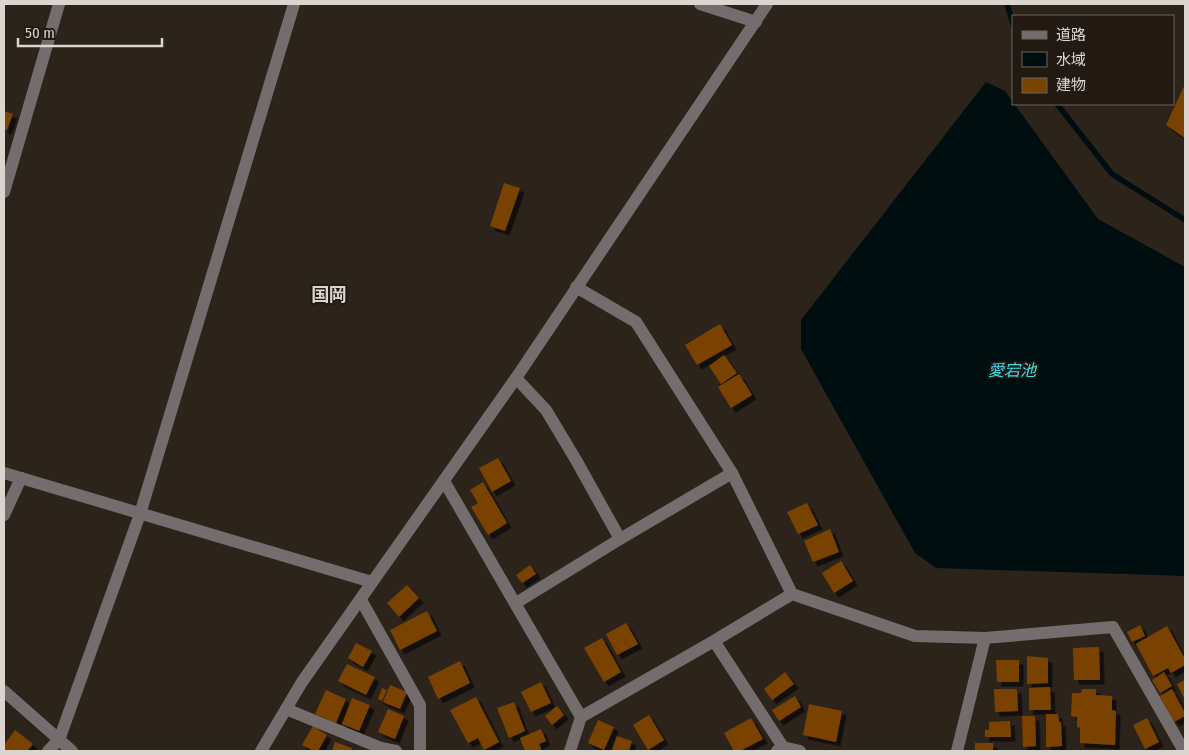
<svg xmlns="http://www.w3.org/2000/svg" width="1189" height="755" font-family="'Fira Sans Condensed','Noto Sans JP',sans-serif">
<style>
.water{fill:#000e10}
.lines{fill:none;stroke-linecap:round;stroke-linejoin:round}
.stream{stroke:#000e10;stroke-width:5.5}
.building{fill:#794300;filter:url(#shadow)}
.minor{stroke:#746d6d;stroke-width:12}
.labels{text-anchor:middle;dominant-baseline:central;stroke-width:4;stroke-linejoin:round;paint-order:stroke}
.water-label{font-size:16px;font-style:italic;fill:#43ddeb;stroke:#221912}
.quarter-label{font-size:18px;font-weight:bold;fill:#dbd5d0;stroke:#221912}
</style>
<defs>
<filter id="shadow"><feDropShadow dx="4.5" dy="4.5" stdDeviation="0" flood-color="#0009"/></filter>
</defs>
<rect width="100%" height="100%" fill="#2c231b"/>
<path class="water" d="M986,82L1005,91L1098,219L1185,267V576L936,568L915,553L801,349V320Z"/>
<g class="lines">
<g class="stream">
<path d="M1007,4L1013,24"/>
<path d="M1057,104L1112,174L1185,220"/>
</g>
</g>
<g class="building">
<path d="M1185,84V138L1166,125Z"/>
<path d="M4,111L13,114L7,130L4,129Z"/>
<path d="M504,183L520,188L505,231L490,226Z"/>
<path d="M720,324L732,345L697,365L685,345Z"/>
<path d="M724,355L737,373L721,384L709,366Z"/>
<path d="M739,374L752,395L731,408L718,387Z"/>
<path d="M498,458L511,481L492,492L479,468Z"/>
<path d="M483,482L507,523L488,535L471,507L478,503L470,490Z"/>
<path d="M807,503L818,525L798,534L787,512Z"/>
<path d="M830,529L839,552L813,562L804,541Z"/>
<path d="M841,561L853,581L834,593L822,573Z"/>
<path d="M530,565L536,574L522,583L516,575Z"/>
<path d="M407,585L419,598L399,617L387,603Z"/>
<path d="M427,611L437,631L400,650L390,630Z"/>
<path d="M626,623L638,644L617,655L606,634Z"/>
<path d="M1140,625L1145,636L1132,642L1127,632Z"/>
<path d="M1167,626L1185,659V665L1171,673L1168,668L1153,676L1136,644Z"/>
<path d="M602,638L621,672L604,682L584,648Z"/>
<path d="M356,643L372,651L363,667L348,658Z"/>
<path d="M1099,647L1100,680H1074L1073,648Z"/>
<path d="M1027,656L1048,658V683L1027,684Z"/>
<path d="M996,660H1019V682H997Z"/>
<path d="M460,661L470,683L438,699L428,677Z"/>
<path d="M347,664L375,677L366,695L338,681Z"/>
<path d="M785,672L794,684L772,700L764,689Z"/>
<path d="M1164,672L1172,686L1160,693L1152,680Z"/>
<path d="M1185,680V700L1177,684Z"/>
<path d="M541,682L551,703L531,712L521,692Z"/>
<path d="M390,685L407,692L400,709L383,702Z"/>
<path d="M1050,687L1051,710H1029V688Z"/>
<path d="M382,688L387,690L382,701L378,699Z"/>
<path d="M994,689H1017L1018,711L995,712Z"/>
<path d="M1082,689H1096V695L1112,696V710L1116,711L1115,745L1080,743V728L1077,727V717L1071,716L1072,693H1081Z"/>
<path d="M1172,689L1185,713V716L1174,722L1160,696Z"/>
<path d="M326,690L346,699L336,723L315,714Z"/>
<path d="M795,696L801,707L779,721L772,710Z"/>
<path d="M476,697L499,742L484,750L478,738L468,743L450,710Z"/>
<path d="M352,698L370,705L359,731L342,724Z"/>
<path d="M514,702L525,731L509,738L497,708Z"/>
<path d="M809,704L842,711L836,742L803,735Z"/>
<path d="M557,706L564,715L552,725L545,716Z"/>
<path d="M388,709L404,716L395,739L378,732Z"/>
<path d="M1046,714H1058L1059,722H1061L1062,746L1046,747Z"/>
<path d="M649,715L664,740L648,750L633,725Z"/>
<path d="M1022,716H1035L1036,746L1023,747Z"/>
<path d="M751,718L763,739L740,751H734L724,733Z"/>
<path d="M1147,718L1159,742L1145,749L1133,725Z"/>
<path d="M598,720L614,727L604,750L588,743Z"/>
<path d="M1010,721L1011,737H985V730H989V722Z"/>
<path d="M313,726L327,735L318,751H314L302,745Z"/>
<path d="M541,729L546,741L539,744L542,751H525L520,738Z"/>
<path d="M15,730L33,744L27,751H4V745Z"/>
<path d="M617,736L632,741L629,751H612Z"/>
<path d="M335,742L352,748L351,751H332Z"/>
<rect x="975" y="743" width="18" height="8"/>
</g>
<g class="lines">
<g class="minor">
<path d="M700,4L756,22"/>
<path d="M4,192L59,4"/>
<path d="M576,287L636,322L732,473L792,594L915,636L985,638L1113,627L1184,751"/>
<path d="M516,378L546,410L576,460L620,539"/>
<path d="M4,473L372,582"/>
<path d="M444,481L581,717"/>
<path d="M4,515L21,478"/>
<path d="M361,600L420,705V751"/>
<path d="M516,603L620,539L732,473"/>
<path d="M714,641L783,747"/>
<path d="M4,691L72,751"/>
<path d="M286,709L381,748L396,751"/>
<path d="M48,751L59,740L140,514L294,4"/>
<path d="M261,751L302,682L516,378L767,4"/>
<path d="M570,751L581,717L714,641L792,594"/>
<path d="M777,751L783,747L800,751"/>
<path d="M957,751L985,638"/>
</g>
</g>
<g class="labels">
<g class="water-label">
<text x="1012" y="370">愛宕池</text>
</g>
<g class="quarter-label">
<text x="329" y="295">国岡</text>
</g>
</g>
<rect width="1189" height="755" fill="none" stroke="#dbd5d0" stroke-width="10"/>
<rect x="1012" y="15" width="162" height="90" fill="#221912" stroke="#6c645e"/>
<rect x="1022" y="31" width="25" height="8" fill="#746d6d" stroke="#6c645e"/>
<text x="1056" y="40" font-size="15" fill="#dbd5d0">道路</text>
<rect x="1022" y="52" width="25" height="15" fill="#000e10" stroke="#6c645e"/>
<text x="1056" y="65" font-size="15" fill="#dbd5d0">水域</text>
<rect x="1022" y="78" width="25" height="15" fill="#794300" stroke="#6c645e"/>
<text x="1056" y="90" font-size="15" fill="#dbd5d0">建物</text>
<path d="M18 38v8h144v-8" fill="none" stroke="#dbd5d0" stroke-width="2.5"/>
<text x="25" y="38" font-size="15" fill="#dbd5d0" stroke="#221912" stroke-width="4" paint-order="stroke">50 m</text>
</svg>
